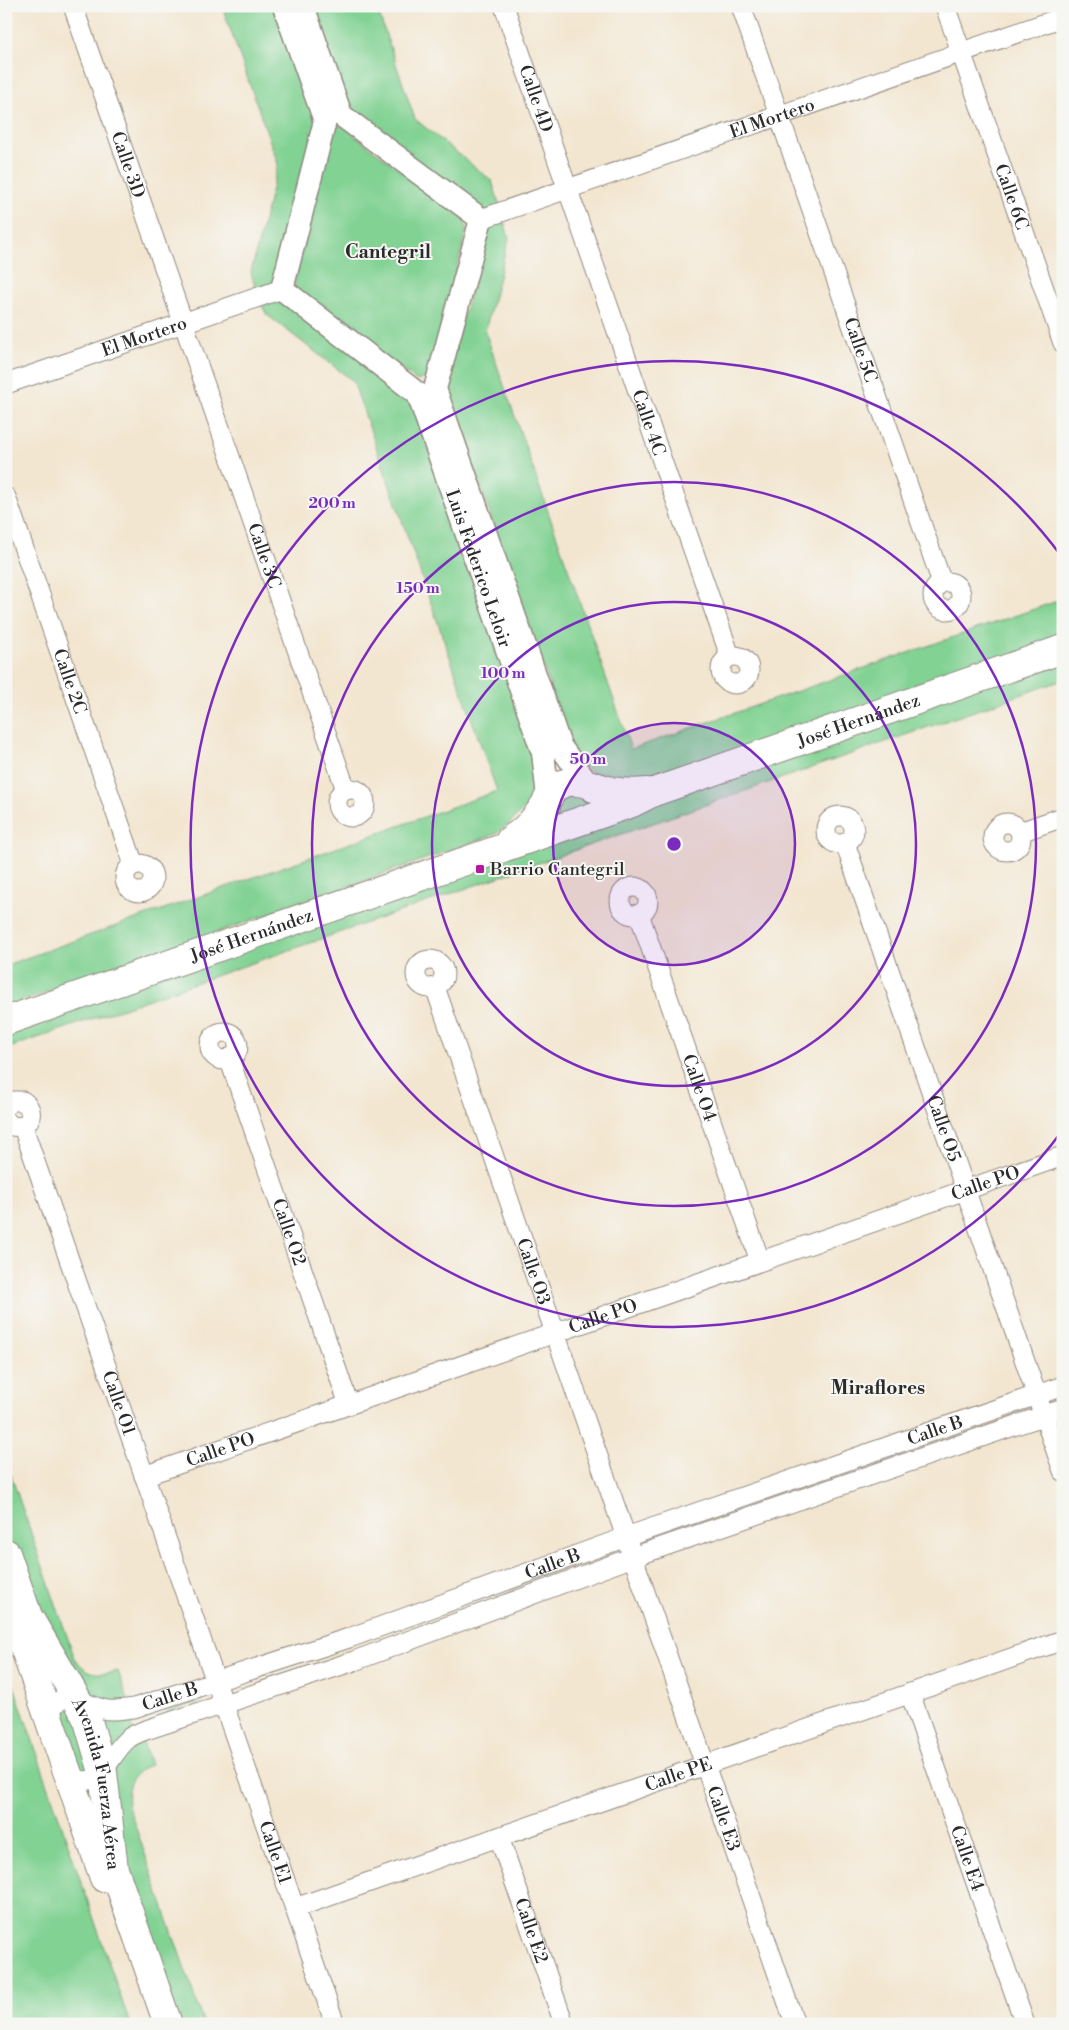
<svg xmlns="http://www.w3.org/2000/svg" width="1069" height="2030" font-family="'Libre Bodoni',serif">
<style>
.green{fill:#81d293;stroke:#567e5f}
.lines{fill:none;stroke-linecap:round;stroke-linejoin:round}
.minor-casing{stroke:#8f887e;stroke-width:21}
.tertiary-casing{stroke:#8f887e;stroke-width:25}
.primary-casing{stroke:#8f887e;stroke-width:30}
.minor{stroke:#fff;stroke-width:19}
.tertiary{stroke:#fff;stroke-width:22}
.primary{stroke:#fff;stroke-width:28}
.ring{fill:none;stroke:#7b2cbf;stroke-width:2.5}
.poi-dot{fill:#b5179e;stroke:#f6f6f2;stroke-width:2}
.labels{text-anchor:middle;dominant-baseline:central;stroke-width:4;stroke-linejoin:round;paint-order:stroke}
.street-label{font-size:18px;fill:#2b2b2b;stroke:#f6f6f2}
.poi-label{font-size:18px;fill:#2b2b2b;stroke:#f6f6f2;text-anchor:start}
.neighbourhood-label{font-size:19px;font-weight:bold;fill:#2b2b2b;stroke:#f6f6f2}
.centre{fill:#7b2cbf;stroke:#f6f6f2;stroke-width:2.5}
.ring-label{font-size:15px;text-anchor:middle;font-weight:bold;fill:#7b2cbf;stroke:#f6f6f2;stroke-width:4;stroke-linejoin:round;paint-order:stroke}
</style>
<rect width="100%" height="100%" fill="#f6f6f2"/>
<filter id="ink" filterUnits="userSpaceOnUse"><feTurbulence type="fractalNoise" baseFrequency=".02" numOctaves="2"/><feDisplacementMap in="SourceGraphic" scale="10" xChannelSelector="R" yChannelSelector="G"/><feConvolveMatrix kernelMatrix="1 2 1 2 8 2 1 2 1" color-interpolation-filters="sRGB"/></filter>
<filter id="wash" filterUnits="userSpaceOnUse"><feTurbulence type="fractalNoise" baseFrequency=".0096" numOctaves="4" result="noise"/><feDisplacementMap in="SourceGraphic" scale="20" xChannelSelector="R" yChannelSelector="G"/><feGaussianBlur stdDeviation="1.12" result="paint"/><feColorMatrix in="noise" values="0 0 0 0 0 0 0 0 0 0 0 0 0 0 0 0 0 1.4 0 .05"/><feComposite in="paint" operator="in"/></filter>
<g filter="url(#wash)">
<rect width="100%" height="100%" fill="#f3e6d0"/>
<g class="green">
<path d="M222,6H278L316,123L272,285L256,291L251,272L278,164Z"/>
<path d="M309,6H376L415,119L492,181L500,206L484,211L351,117Z"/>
<path d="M341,125L464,219L467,228L430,376L417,381L293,289L330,129Z"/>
<path d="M504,221L509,238L485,331L631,749L1063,599V637L724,755L646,779L633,782L591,773L574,755L444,382L490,226Z"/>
<path d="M281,300L408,394L536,743C536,756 539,771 537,783C533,805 513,821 496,834L6,1007V965L497,791L353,381L267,315L262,306Z"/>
<path d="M1063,649V680L6,1049V1021L496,849L552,792L612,791Z"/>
<path d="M6,1461L75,1659C87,1674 99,1676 118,1671L129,1703L124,1705L136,1738L141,1737L151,1764C132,1774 126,1783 128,1805L204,2024H154L6,1596Z"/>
<path d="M6,1663L130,2024H6Z"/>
<path d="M202,1695V1701L167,1712L162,1708Z"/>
</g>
</g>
<g filter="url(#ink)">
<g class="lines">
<g class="minor-casing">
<g id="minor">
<path id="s1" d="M73,6L346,790"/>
<path id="s2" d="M504,6L730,656"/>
<path id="s3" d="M741,6L942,583"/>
<path id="s4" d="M945,6L1063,343"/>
<path id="s5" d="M481,219L1063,17"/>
<path id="s6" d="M6,384L282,289"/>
<path id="s7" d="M6,497L134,865"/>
<circle cx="947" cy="596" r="14"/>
<circle cx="735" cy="670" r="14"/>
<circle cx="351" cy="803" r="14"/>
<circle cx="840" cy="830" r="14"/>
<circle cx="1007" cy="837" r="14"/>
<path d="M1020,832L1063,817"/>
<path id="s8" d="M845,843L1063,1471"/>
<circle cx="139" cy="878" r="14"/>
<circle cx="634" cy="901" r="14"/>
<path id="s9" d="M639,914L760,1261"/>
<circle cx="430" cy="974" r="14"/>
<path id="s10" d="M435,987L795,2024"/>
<circle cx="224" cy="1046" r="14"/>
<path id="s11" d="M229,1058L349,1405"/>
<path d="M6,1106L12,1101H23C33,1108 33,1119 23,1127L12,1126L6,1121"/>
<path id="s12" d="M23,1127L335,2024"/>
<path id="s13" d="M144,1476L1063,1156"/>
<path id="s14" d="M910,1693L1025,2024"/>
<path id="s15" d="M48,1717C60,1684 81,1704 103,1709C113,1712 124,1709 134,1708L349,1638L626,1537L1063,1386"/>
<path d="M67,1773C100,1799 108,1753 129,1738C133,1735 138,1733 143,1731L354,1661L633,1557L1063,1409"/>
<path id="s16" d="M499,1837L564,2024"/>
<path id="s17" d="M295,1908L1063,1640"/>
</g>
</g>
<g class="tertiary-casing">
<g id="tertiary">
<path id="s18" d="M284,6L325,121L282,289L418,394L543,753L549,806"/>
<path d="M303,6L341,115L481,219L435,389L560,746L593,791"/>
</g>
</g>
<g class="primary-casing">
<g id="primary">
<path d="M510,840C524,831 535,820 543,807C547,802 549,795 553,790C570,773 593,787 612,791C623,793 636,793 647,792"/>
<path id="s19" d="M6,1021L632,803L654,792L1063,649"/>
<path id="s20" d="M6,1553L28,1616L77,1699L88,1721L103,1772L114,1869L168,2024"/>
<path d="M12,1612L104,1878"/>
</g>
</g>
<use href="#minor" class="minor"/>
<use href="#tertiary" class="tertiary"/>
<use href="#primary" class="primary"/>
</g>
</g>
<circle cx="674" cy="844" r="121" fill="#7b2cbf" fill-opacity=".12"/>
<g class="ring">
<circle cx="674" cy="844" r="121"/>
<circle cx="674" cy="844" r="242"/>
<circle cx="674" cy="844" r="362"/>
<path d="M1062 1131A483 483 0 1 1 1062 557"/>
</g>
<rect class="poi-dot" x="475" y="864" width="10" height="10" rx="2.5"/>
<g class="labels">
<g class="street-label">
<text stroke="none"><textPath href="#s2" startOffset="98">Calle 4D</textPath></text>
<text stroke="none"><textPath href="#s5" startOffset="308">El Mortero</textPath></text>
<text stroke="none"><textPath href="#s1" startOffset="168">Calle 3D</textPath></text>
<text stroke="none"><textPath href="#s4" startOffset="202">Calle 6C</textPath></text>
<text stroke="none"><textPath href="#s6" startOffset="146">El Mortero</textPath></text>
<text stroke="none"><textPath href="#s3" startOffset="364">Calle 5C</textPath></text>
<text stroke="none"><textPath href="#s2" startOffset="441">Calle 4C</textPath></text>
<text stroke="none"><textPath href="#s1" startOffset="582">Calle 3C</textPath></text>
<text stroke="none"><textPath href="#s18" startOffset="652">Luis Federico Leloir</textPath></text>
<text stroke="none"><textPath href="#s7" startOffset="195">Calle 2C</textPath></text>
<text stroke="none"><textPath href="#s19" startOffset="904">José Hernández</textPath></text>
<text stroke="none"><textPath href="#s19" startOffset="260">José Hernández</textPath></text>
<text stroke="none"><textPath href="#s9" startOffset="184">Calle O4</textPath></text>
<text stroke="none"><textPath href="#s8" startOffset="302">Calle O5</textPath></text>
<text stroke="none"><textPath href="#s13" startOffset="891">Calle PO</textPath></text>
<text stroke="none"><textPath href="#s11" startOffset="184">Calle O2</textPath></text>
<text stroke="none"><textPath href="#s10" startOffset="301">Calle O3</textPath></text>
<text stroke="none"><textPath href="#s13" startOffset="486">Calle PO</textPath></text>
<text stroke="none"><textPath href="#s12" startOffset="292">Calle O1</textPath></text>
<text stroke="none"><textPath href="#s15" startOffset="945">Calle B</textPath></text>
<text stroke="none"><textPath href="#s13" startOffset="81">Calle PO</textPath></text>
<text stroke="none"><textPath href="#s15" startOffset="540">Calle B</textPath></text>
<text stroke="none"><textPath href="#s15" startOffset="135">Calle B</textPath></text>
<text stroke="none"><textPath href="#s17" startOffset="406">Calle PE</textPath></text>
<text stroke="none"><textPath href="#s20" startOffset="251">Avenida Fuerza Aérea</textPath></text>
<text stroke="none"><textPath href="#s10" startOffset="880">Calle E3</textPath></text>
<text stroke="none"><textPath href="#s12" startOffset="768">Calle E1</textPath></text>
<text stroke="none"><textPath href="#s14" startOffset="175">Calle E4</textPath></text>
<text stroke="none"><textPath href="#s16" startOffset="99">Calle E2</textPath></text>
</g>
<g class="poi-label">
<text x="490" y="869">Barrio Cantegril</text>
</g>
<g class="neighbourhood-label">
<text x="388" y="252">Cantegril</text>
<text x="878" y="1388">Miraflores</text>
</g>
</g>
<circle cx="674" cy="844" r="8" class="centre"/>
<g class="ring-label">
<text x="332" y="508">200 m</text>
<text x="418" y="593">150 m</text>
<text x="503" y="678">100 m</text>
<text x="588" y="764">50 m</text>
</g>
<rect width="1069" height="2030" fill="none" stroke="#f6f6f2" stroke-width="25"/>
</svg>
